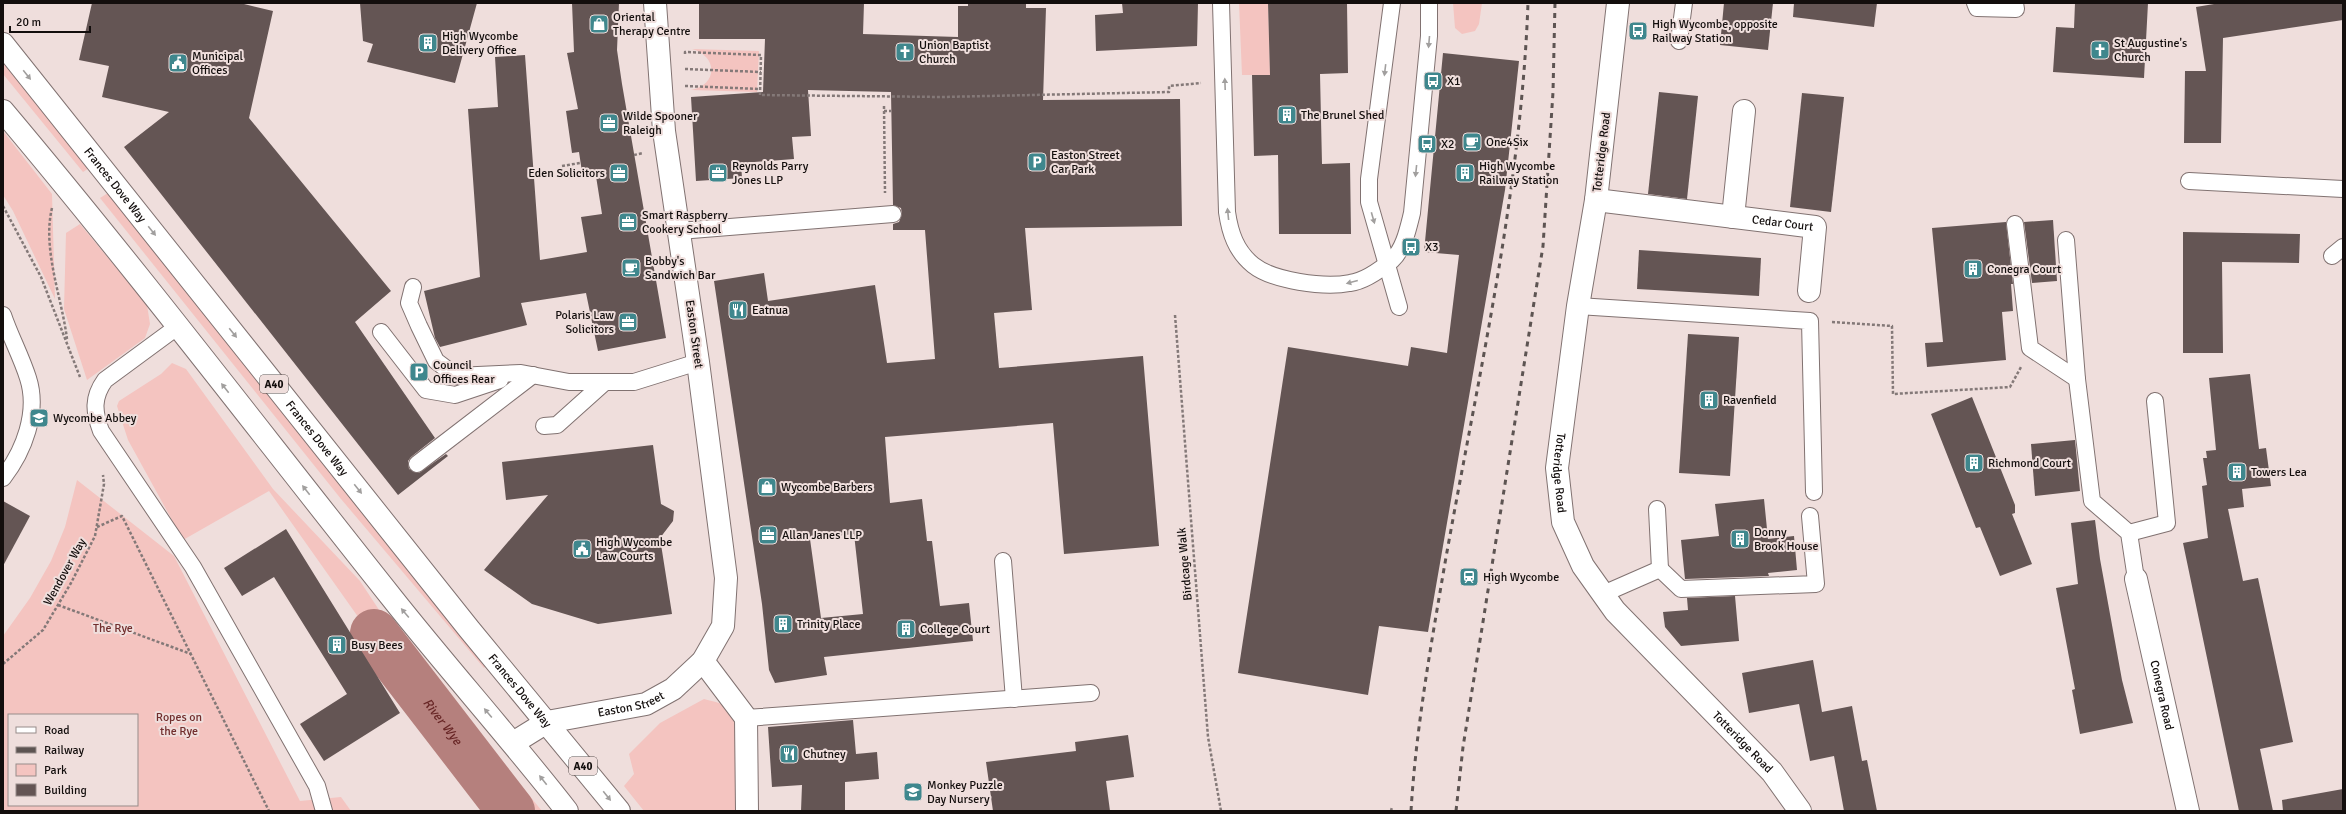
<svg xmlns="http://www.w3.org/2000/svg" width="2346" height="814" font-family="Signika,sans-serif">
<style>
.green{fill:#f4c4c0;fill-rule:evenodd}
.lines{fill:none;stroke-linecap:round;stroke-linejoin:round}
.river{stroke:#b5807d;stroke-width:48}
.building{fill:#645554;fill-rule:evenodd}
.lane-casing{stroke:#817271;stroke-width:18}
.street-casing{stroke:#817271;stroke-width:24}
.secondary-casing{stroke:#817271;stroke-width:24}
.primary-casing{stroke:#817271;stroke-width:24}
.path{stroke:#847978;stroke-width:2.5;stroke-dasharray:3 2;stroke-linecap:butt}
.lane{stroke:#fff;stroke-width:16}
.street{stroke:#fff;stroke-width:22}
.secondary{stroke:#fff;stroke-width:22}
.primary{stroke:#fff;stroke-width:22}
.rail{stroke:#5d5452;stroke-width:3;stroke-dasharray:5 5;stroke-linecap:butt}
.oneway{fill:#a19f9e}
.labels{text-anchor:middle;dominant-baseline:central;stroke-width:4;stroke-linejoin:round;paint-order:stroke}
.shield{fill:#efdedc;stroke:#554c4b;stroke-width:1}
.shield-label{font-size:11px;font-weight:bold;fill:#130e0d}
.poi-label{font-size:12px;fill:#130e0d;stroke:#efdedc;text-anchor:start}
.street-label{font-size:12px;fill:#130e0d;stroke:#efdedc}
.park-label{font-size:12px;fill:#712e2d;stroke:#efdedc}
.water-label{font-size:13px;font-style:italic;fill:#682626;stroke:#efdedc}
</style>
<rect width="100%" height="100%" fill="#efdedc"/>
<g class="green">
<path d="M1239,3H1268L1270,75H1242Z"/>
<path d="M1453,3H1482L1479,24L1475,31L1462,34L1455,28Z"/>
<path d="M692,49L759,51L757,92L691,90C718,85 718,56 692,49Z"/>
<path d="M3,60L89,168L83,172L3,74Z"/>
<path d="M3,131L52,194L55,299L13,211L3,195Z"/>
<path d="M108,193L487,663L484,668L341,499L100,198Z"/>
<path d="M80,224L147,305L150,324L145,338L87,380L64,309L66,233Z"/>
<path d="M172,363L186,369L273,489L360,581L389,625L542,811H521L373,638L269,491L183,540L128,440L117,406L119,401L161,374Z"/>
<path d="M77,480L174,556L300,801L341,797L351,811H3V636L30,598L51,561L65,527ZM9,715H137V805H9Z"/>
<path d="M704,699C711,701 721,702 727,708C743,723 737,788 737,811H644L624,786L634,774L629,754L660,723Z"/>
</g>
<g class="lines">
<path class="river" id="s1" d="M374,633L511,811"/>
</g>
<g class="building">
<path d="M92,3H240L273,11L249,118L391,291L355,322L435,438L411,457L408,461L409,469L419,473L446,454L448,456L398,495L124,147L169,112L102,97L109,66L79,60Z"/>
<path d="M360,3H477L455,83L367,62L373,44L363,41Z"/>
<path d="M572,3H619L617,50L622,84L666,338L598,351L586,293L521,303L527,325L440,347L435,338L424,291L480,277L468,109L498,107L495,57L525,55L540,260L587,252L581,217L602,214L595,170L582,172L579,152L572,153L566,111L578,109L567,53L574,52Z"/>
<path d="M699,3H864L863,34L958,37V6H968V3H1026V8H1046L1043,100L1180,99L1182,226L1025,228L1032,310L994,313L999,368L1143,356L1159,546L1064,554L1053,423L885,437L890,503L922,499L927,541H932L940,606L969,603L973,641L824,657L827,675L775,683L769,670L762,604L714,281L764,273L768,301L875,285L887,363L935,359L925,230H893V224L899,222L902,214L901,208L893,205L891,92L808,90L811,136L792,137L794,159L741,163L742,178L696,181L691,97L763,92L765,39H699ZM854,534L863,614L821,618L810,539Z"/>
<path d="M1122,3H1198L1197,46L1096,51L1095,15L1123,13Z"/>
<path d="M1268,3H1347L1348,73L1320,74L1322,164L1350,163L1351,234H1279L1278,155L1254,156L1252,75H1270Z"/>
<path d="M1724,3H1773L1768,50L1720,45Z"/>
<path d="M1794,3H1877L1874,27L1793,17Z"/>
<path d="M2075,3H2148L2144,78L2053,72L2056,27L2074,28Z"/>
<path d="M2220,3H2343V20L2223,38L2221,143H2184L2185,71H2206L2196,7Z"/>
<path d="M1443,53L1519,61L1505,190L1428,632L1379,626L1368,695L1238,673L1288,347L1408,366L1411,347L1447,353L1459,255L1424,252Z"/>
<path d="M1659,92L1698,96L1687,199L1648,194Z"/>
<path d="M1802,93L1844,97L1831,212L1790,207Z"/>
<path d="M2053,220L2057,281L2032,283L2024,222Z"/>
<path d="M2006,222L2013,284H2011L2013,311L2002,312L2006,360L1927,367L1925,343L1943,342L1932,228Z"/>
<path d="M2183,232L2300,234L2299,263L2222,262L2223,353H2183Z"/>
<path d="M1639,250L1761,258L1759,296L1637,289Z"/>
<path d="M1688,334L1739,337L1730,476L1679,473Z"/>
<path d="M2250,374L2259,449L2266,448L2271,486L2242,489L2244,507L2228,509L2243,581L2258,578L2293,742L2260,749L2273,811H2239L2183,543L2208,538L2202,486L2207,485L2203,458H2207L2206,451L2216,450L2209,378Z"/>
<path d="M1972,397L2015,505V513L2012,514L2032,564L2000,576L1980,527L1976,528L1931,414Z"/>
<path d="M2075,440L2080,491L2035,496L2031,444Z"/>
<path d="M653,445L661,504L674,511L673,521L660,538L672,614L598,624L532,604L484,570L548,495L506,500L502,462Z"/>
<path d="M1764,499L1768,539L1794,536L1797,570L1768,573L1769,576L1685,579L1681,540L1719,536L1715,504Z"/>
<path d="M3,501L30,516L3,566Z"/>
<path d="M2095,520L2100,559L2122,680L2133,723L2080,734L2072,690L2075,689L2056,588L2078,584L2071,523Z"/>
<path d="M286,529L400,713L324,761L300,724L347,694L274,577L242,596L224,568Z"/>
<path d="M1735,596L1739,641L1681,646L1665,627L1663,612L1688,610L1687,598Z"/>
<path d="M1813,660L1822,712L1852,706L1862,761L1867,760L1877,811H1844L1834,756L1810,761L1799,704L1749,713L1742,673Z"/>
<path d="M853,720L856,754L877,752L879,779L845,782V811H801L802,785L772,787L768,727Z"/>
<path d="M1128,735L1134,777L1106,781L1110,811H993L986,762L1076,751L1075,742Z"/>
<path d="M2343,789V811H2283L2282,800Z"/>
</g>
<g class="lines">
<g class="lane-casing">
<g id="lane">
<path d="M1221,3L1227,212C1230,233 1236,251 1253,265C1273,281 1324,288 1350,283C1365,281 1380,270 1392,260C1404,249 1408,229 1412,213L1429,36V3"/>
<path d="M1392,3L1369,179V202L1399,307"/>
<path d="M1975,3L1977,8L2016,9L2015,3"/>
<path d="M1679,41L1684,3"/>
<path d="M2189,181L2343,189"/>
<path d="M2015,224L2030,348L2077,379"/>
<path d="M679,231L893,214"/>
<path d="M2066,240L2077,379L2092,501L2129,533L2136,579"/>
<path d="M2332,256L2343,247"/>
<path d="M413,287L409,303L419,326L436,361L456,376L521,373L569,382H634L698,362"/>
<path d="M1578,306L1810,321L1814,492"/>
<path d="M3,315C10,336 21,356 28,378C39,412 24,451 3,478"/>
<path d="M177,327L105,380C92,398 94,412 101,431L193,567L317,786L324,811"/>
<path d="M381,332L426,390L455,395L500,380"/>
<path d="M544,426L557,425L605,382"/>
<path d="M417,464L533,375"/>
<path d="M2129,533L2167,523L2155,401"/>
<path d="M1003,561L1014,699"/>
<path d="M1660,569L1681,589L1816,584L1810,516"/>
<path d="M1603,594L1660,569L1657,509"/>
<path d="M746,718L1091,693"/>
</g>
</g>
<g class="street-casing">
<g id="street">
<path id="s2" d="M1618,3L1596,200L1578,306L1557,468L1563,522L1583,566L1615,611L1772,772L1800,811"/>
<path id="s3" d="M1596,200L1815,227L1809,291"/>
<path d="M1733,217L1744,111"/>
<path id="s4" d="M2136,579L2188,811"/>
</g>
</g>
<g class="secondary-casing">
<g id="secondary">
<path d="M703,661L746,718L747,811"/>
<path id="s5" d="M547,722L646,704L673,689L703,661L723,626L726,578L698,362L664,131L655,3"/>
</g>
</g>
<g class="primary-casing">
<g id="primary">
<path id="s6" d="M3,44L469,629L619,811"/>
<path d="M3,111C137,270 263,436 392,598C449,670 511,739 567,811"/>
<path d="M513,743L547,722"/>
</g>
</g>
<g class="path">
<path d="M685,54V52L761,55L760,95L942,97L1169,92V86L1201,83"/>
<path d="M685,69L761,72"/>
<path d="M685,86L760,89"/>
<path d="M884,106L885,193"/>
<path d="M884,111H891"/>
<path d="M634,155L643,153"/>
<path d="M562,166L580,163"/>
<path d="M3,206L41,277L80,377"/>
<path d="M52,208C42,249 62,298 67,339"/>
<path d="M1175,315L1208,737L1221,811"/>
<path d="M1832,322L1892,326L1893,394L2010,387L2021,367"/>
<path d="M97,527L122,516L269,811"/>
<path d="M58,605L191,654"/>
<path d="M3,664L43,630L71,583L95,536L104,484L103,475"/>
<path d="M1391,811L1392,807"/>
</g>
<use href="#lane" class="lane"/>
<use href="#street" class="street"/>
<use href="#secondary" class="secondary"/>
<use href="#primary" class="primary"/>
<g class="rail">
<path d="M1411,811C1416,728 1431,645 1445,563C1478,377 1521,192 1528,3"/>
<path d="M1456,811L1463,747L1543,246L1553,92L1555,3"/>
</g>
</g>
<defs><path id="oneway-solid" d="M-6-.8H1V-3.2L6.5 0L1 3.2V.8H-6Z"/></defs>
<g class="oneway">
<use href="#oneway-solid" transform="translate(1429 42) rotate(95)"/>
<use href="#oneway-solid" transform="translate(1385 70) rotate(97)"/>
<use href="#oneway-solid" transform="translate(27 75) rotate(51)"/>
<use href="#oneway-solid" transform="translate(1225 84) rotate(-92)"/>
<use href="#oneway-solid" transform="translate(1416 171) rotate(96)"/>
<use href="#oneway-solid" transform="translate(1228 214) rotate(-96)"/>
<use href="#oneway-solid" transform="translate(1373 218) rotate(74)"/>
<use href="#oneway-solid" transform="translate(152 231) rotate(51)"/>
<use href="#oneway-solid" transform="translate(1352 282) rotate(165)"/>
<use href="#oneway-solid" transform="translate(233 333) rotate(51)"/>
<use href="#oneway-solid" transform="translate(225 388) rotate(-128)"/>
<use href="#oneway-solid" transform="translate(358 489) rotate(51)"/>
<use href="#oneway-solid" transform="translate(306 490) rotate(-128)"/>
<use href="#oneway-solid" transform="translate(405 613) rotate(-130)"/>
<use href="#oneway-solid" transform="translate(488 713) rotate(-130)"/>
<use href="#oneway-solid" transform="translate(543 780) rotate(-128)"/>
<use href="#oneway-solid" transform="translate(607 796) rotate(51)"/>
</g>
<defs>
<g id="shop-square" transform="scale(1)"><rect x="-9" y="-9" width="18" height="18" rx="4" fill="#3f878d" stroke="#efdedc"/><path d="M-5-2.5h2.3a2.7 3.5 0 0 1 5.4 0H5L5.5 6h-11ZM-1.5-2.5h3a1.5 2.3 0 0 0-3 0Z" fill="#fff"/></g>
<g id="bus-square" transform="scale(1)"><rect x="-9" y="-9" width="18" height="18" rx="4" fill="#3f878d" stroke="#efdedc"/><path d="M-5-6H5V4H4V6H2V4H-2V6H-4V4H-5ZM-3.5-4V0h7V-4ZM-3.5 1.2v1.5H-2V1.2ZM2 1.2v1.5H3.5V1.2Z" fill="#fff"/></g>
<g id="building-square" transform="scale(1)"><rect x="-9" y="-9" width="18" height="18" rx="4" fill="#3f878d" stroke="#efdedc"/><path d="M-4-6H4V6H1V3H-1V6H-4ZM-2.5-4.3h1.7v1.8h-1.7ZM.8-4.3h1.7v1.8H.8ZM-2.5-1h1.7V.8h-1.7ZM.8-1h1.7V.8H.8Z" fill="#fff"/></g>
<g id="church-square" transform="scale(1)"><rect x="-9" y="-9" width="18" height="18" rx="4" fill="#3f878d" stroke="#efdedc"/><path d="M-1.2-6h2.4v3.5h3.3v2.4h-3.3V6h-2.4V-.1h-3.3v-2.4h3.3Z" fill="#fff"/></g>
<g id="civic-square" transform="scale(1)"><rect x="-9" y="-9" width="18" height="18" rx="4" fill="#3f878d" stroke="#efdedc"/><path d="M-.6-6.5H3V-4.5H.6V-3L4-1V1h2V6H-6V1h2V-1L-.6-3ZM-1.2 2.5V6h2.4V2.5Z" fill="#fff"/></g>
<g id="office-square" transform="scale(1)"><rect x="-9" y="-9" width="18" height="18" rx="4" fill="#3f878d" stroke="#efdedc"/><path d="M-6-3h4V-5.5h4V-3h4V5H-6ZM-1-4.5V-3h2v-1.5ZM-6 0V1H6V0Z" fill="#fff"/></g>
<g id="cafe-square" transform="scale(1)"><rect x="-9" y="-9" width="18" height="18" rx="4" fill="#3f878d" stroke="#efdedc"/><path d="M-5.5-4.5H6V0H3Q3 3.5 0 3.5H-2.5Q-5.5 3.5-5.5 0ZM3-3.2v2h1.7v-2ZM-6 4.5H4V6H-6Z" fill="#fff"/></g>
<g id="parking-square" transform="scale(1)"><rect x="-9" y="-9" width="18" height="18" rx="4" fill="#3f878d" stroke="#efdedc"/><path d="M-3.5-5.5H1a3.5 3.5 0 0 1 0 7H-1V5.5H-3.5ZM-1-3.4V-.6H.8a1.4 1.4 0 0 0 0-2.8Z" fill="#fff"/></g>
<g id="restaurant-square" transform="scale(1)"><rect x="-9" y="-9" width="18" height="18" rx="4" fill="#3f878d" stroke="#efdedc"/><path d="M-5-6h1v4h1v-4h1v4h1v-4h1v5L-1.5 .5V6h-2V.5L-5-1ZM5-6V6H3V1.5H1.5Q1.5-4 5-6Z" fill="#fff"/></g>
<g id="school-square" transform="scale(1)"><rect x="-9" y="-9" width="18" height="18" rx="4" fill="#3f878d" stroke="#efdedc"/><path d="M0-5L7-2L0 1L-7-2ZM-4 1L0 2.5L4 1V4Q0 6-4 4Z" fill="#fff"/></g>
<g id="station-square" transform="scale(1)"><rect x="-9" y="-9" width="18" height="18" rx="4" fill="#3f878d" stroke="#efdedc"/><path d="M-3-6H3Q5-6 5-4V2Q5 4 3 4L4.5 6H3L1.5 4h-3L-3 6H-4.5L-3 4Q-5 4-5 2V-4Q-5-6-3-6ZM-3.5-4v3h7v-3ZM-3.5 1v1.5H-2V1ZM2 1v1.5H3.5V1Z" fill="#fff"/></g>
</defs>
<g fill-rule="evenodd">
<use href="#shop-square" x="599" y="24"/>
<use href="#bus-square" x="1638" y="31"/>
<use href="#building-square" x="428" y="43"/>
<use href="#church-square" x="2100" y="50"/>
<use href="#church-square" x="905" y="52"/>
<use href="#civic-square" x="178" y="63"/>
<use href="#bus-square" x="1433" y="81"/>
<use href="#building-square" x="1287" y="115"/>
<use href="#office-square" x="609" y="123"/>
<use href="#cafe-square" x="1472" y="142"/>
<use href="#bus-square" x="1427" y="144"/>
<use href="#parking-square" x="1037" y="162"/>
<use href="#office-square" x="619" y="173"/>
<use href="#office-square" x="718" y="173"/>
<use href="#building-square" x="1465" y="173"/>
<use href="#office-square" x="628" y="222"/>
<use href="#bus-square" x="1411" y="247"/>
<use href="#cafe-square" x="631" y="268"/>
<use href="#building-square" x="1973" y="269"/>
<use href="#restaurant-square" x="738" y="310"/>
<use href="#office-square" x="628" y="322"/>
<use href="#parking-square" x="419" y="372"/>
<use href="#building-square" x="1709" y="400"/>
<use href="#school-square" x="39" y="418"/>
<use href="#building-square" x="1974" y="463"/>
<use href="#building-square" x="2237" y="472"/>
<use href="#shop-square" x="767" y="487"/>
<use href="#office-square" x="768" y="535"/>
<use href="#building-square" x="1740" y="539"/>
<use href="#civic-square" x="582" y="549"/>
<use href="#station-square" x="1469" y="577"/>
<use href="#building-square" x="783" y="624"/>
<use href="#building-square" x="906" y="629"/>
<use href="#building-square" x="337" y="645"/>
<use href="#restaurant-square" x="789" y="754"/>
<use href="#school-square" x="913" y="792"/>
</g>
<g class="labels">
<g class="shield">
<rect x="260" y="375" width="28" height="18" rx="3"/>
<rect x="569" y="757" width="28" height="18" rx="3"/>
</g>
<g class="shield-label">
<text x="274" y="384">A40</text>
<text x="583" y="766">A40</text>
</g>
<g class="poi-label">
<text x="613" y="17">Oriental<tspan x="613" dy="14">Therapy Centre</tspan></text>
<text x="1652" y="24">High Wycombe, opposite<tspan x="1652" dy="14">Railway Station</tspan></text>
<text x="442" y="36">High Wycombe<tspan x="442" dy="14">Delivery Office</tspan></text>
<text x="2114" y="43">St Augustine's<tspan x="2114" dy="14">Church</tspan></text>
<text x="919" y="45">Union Baptist<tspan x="919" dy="14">Church</tspan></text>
<text x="192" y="56">Municipal<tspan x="192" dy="14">Offices</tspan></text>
<text x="1447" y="81">X1</text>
<text x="1301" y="115">The Brunel Shed</text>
<text x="623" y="116">Wilde Spooner<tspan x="623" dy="14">Raleigh</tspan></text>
<text x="1486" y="142">One4Six</text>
<text x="1441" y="144">X2</text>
<text x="1051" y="155">Easton Street<tspan x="1051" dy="14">Car Park</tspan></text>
<text x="732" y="166">Reynolds Parry<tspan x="732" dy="14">Jones LLP</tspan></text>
<text x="1479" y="166">High Wycombe<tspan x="1479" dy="14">Railway Station</tspan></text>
<text x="605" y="173" text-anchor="end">Eden Solicitors</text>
<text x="642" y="215">Smart Raspberry<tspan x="642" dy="14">Cookery School</tspan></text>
<text x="1425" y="247">X3</text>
<text x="645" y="261">Bobby's<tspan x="645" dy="14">Sandwich Bar</tspan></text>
<text x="1987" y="269">Conegra Court</text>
<text x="752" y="310">Eatnua</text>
<text x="614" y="315" text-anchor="end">Polaris Law<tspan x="614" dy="14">Solicitors</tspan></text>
<text x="433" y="365">Council<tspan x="433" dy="14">Offices Rear</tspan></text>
<text x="1723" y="400">Ravenfield</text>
<text x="53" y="418">Wycombe Abbey</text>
<text x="1988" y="463">Richmond Court</text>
<text x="2251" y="472">Towers Lea</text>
<text x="781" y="487">Wycombe Barbers</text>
<text x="1754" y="532">Donny<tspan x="1754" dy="14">Brook House</tspan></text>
<text x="782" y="535">Allan Janes LLP</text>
<text x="596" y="542">High Wycombe<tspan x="596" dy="14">Law Courts</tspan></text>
<text x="1483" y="577">High Wycombe</text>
<text x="797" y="624">Trinity Place</text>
<text x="920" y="629">College Court</text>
<text x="351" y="645">Busy Bees</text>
<text x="803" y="754">Chutney</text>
<text x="927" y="785">Monkey Puzzle<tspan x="927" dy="14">Day Nursery</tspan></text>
</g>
<g class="street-label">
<text transform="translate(1602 152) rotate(-83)">Totteridge Road</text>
<text stroke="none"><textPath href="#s6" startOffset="180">Frances Dove Way</textPath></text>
<text stroke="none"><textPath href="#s3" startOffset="188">Cedar Court</textPath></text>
<text transform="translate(694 334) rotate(82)">Easton Street</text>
<text stroke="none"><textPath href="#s6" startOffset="504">Frances Dove Way</textPath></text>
<text stroke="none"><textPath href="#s2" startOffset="474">Totteridge Road</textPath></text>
<text transform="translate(1185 564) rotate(-95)">Birdcage Walk</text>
<text transform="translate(65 572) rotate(-61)">Wendover Way</text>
<text stroke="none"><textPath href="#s6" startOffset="828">Frances Dove Way</textPath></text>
<text stroke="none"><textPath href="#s4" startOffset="119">Conegra Road</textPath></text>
<text stroke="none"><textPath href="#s5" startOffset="86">Easton Street</textPath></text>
<text stroke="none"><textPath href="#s2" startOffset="810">Totteridge Road</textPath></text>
</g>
<g class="park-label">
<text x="113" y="628">The Rye</text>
<text x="179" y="717">Ropes on<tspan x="179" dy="14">the Rye</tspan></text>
</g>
<g class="water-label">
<text stroke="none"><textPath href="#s1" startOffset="112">River Wye</textPath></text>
</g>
</g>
<rect width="2346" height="814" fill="none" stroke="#130e0d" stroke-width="8"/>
<rect x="8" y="714" width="130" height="92" fill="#efdedc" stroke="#978b89"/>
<rect x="16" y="727" width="20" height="6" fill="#ffffff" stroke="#978b89"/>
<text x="44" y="734" font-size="12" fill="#130e0d">Road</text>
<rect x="16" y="747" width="20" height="6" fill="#5d5452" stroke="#978b89"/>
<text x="44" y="754" font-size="12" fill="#130e0d">Railway</text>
<rect x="16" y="764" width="20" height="12" fill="#f4c4c0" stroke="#978b89"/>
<text x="44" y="774" font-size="12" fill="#130e0d">Park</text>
<rect x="16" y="784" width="20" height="12" fill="#645554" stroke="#978b89"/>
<text x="44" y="794" font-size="12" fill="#130e0d">Building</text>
<path d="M10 26v6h80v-6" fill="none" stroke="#130e0d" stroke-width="2"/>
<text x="16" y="26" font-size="12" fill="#130e0d" stroke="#efdedc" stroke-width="3" paint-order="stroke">20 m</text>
</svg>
